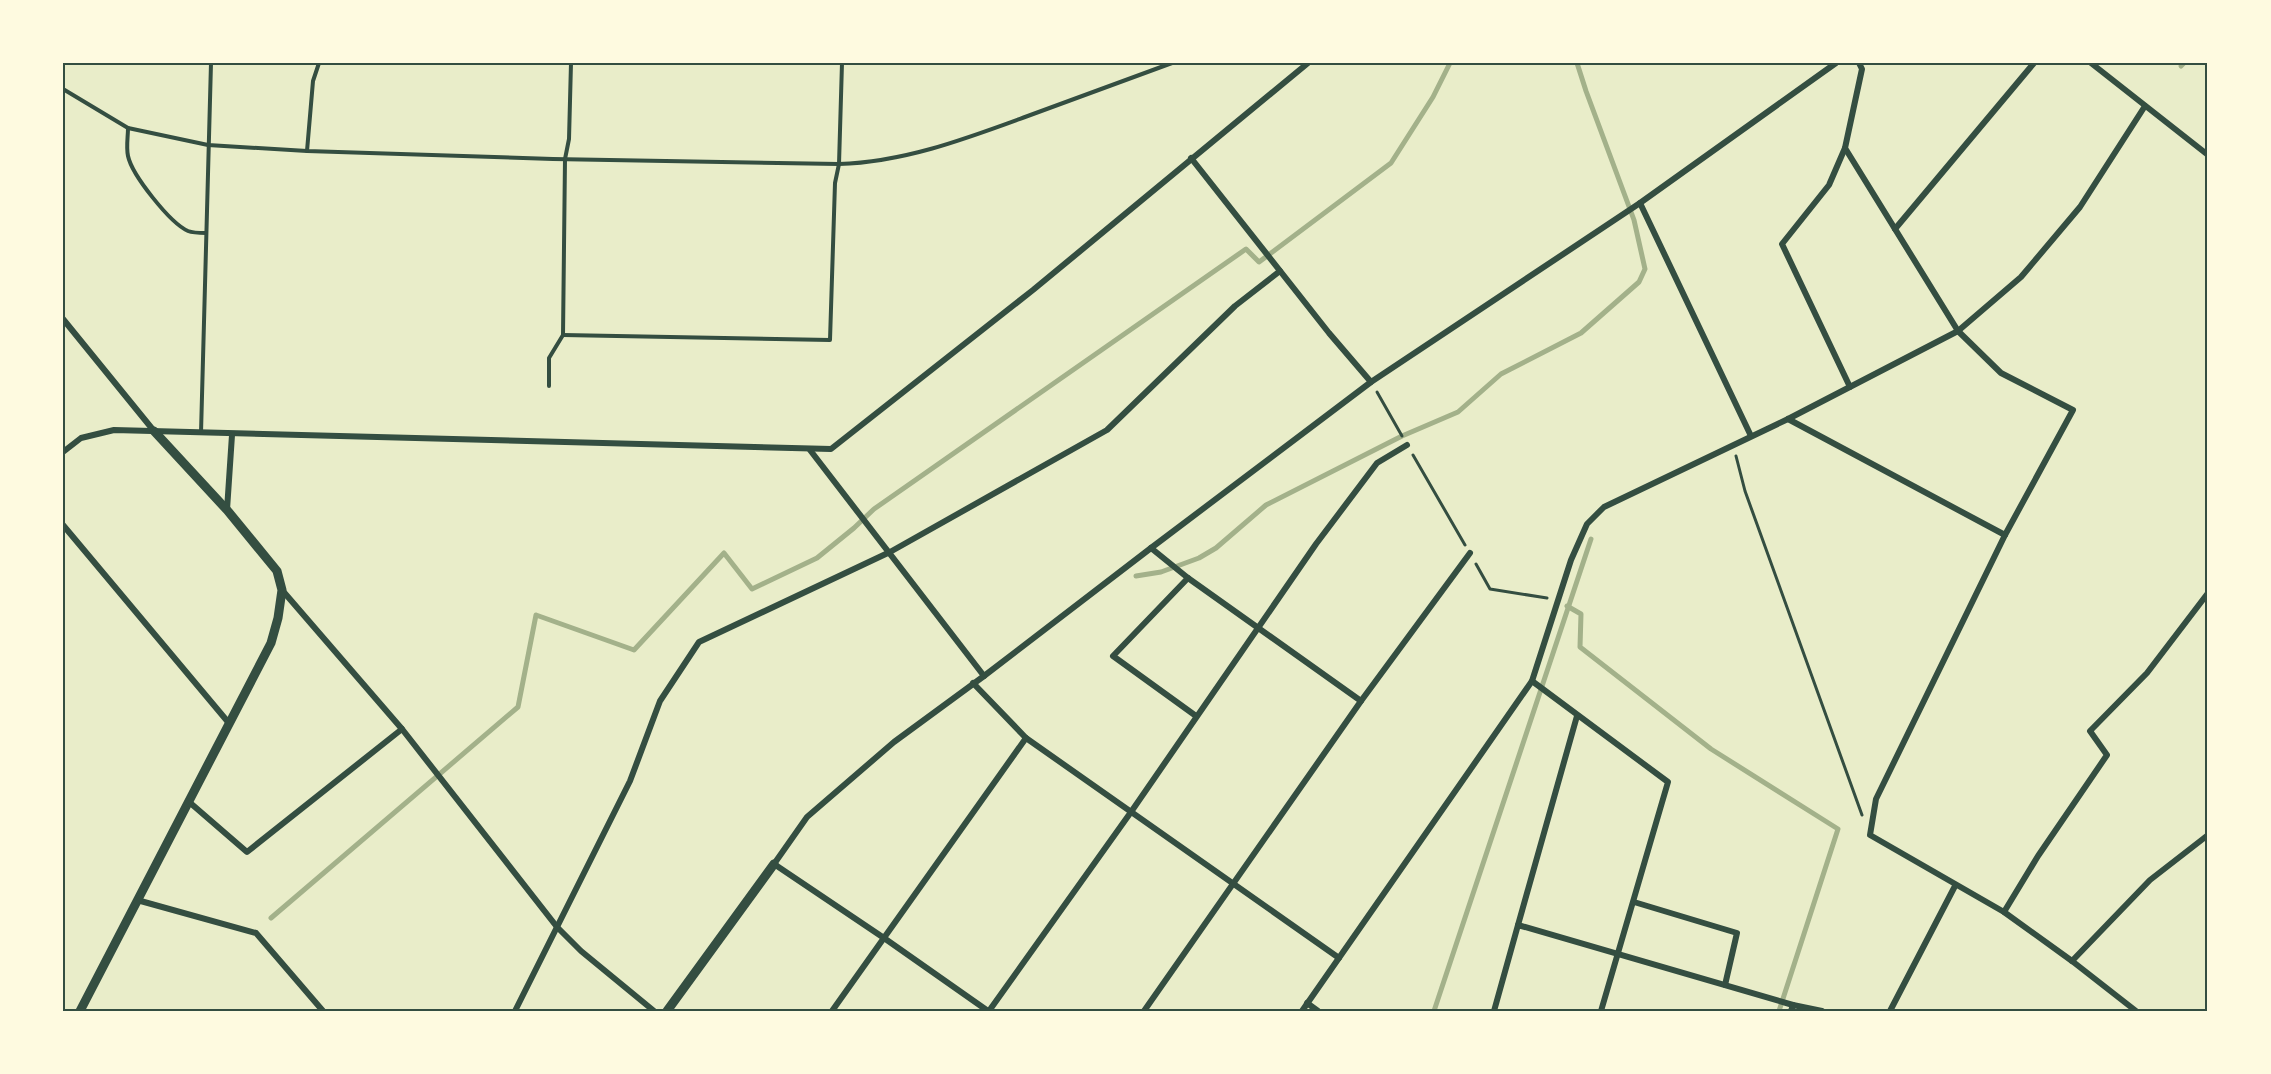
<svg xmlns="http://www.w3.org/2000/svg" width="2271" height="1074" font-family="'Noto Serif',serif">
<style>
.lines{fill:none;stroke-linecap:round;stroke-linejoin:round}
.stream{stroke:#a3b18a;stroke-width:5}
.path{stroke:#344e41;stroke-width:3}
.service{stroke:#344e41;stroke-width:4}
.minor{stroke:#344e41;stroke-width:6}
.tertiary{stroke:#344e41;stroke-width:9}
.neatline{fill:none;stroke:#344e41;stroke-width:2}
</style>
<rect width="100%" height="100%" fill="#e9edc9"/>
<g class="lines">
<g class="stream">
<path d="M2181,66L2184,63"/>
<path d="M1136,576L1161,572L1199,558L1216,548L1266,505L1402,436L1458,412L1501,374L1581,333L1639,282L1645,269L1634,220L1586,91L1577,63"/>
<path d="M1567,606L1581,614L1580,647L1711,749L1838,829L1779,1011"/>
<path d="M271,918L518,707L536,615L634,650L724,553L752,589L817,558L854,528L874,509L1246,249L1259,262L1391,163L1433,97L1450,63"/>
<path d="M1434,1011L1591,539"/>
</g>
<g class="path">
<path d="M1377,392L1402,436"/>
<path d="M1413,455L1465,545"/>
<path d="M1736,456L1745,491L1862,815"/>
<path d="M1476,564L1490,589L1547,598"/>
</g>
<g class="service">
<path d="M63,89L128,128L208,145L307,151L553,159L839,164C904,162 965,139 1025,117C1074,99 1123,81 1172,63"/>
<path d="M128,128C128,137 126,147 128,156C132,175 170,223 188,231C193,233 200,233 206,233"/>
<path d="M307,151L313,81L319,63"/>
<path d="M563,335L830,340L835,183L839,164L842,63"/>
<path d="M549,386V358L563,335L565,159L569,139L571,63"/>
<path d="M201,433L211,63"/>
</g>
<g class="minor">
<path d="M1859,63L1862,69L1845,148L1958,331L2001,373L2073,410L2005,535L1876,799L1870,835L2004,912L2072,961L2136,1011"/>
<path d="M2091,63L2208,155"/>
<path d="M1845,148L1829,185L1782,244L1850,387"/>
<path d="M1191,158L1329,333L1371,382"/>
<path d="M1640,203L1751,436"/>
<path d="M1895,229L2034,63"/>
<path d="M63,319L154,431"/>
<path d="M1788,419L2005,535"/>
<path d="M810,450L984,676"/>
<path d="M63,452L81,438L114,430L831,449L1033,290L1308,63"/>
<path d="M227,510L232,435"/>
<path d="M63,525L228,722"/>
<path d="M1151,548L1188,578L1361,701"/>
<path d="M1188,578L1113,656L1196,716"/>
<path d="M282,590L402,729L557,927L581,951L654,1011"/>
<path d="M1532,681L1668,782L1601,1011"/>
<path d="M973,683L1026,738L1339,958"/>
<path d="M188,801L247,852L402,729"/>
<path d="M137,900L256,933L323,1011"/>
<path d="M1634,902L1737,933L1725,985"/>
<path d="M2004,912L2038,856L2107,755L2090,731L2147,673L2208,593"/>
<path d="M1518,925L1577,716"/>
<path d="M2072,961L2150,880L2208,835"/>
<path d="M1307,1003L1318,1011"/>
<path d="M515,1011L630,781L660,701L699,642L890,552L1107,430L1235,306L1280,271"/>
<path d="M832,1011L1026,738"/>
<path d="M988,1011L884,938L774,864L807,817L894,742L984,676L1151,548L1371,382L1640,203L1836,63"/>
<path d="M989,1011L1131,812L1316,544L1377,463L1407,445"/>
<path d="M1144,1011L1361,701L1470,553"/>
<path d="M1302,1011L1532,681L1571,560L1587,524L1604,507L1788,419L1958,331L2021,277L2080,207L2145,106"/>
<path d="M1494,1011L1518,925L1793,1005"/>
<path d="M1791,1011L1793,1005L1822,1011"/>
<path d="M1890,1011L1955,886"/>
</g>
<g class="tertiary">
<path d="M80,1011L271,643L278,618L282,590L277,571L227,510L154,431"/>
<path d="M667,1011L774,864"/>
</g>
</g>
<rect width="2271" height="1074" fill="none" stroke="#fefae0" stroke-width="129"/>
<rect x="64" y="64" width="2142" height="946" class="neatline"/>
</svg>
